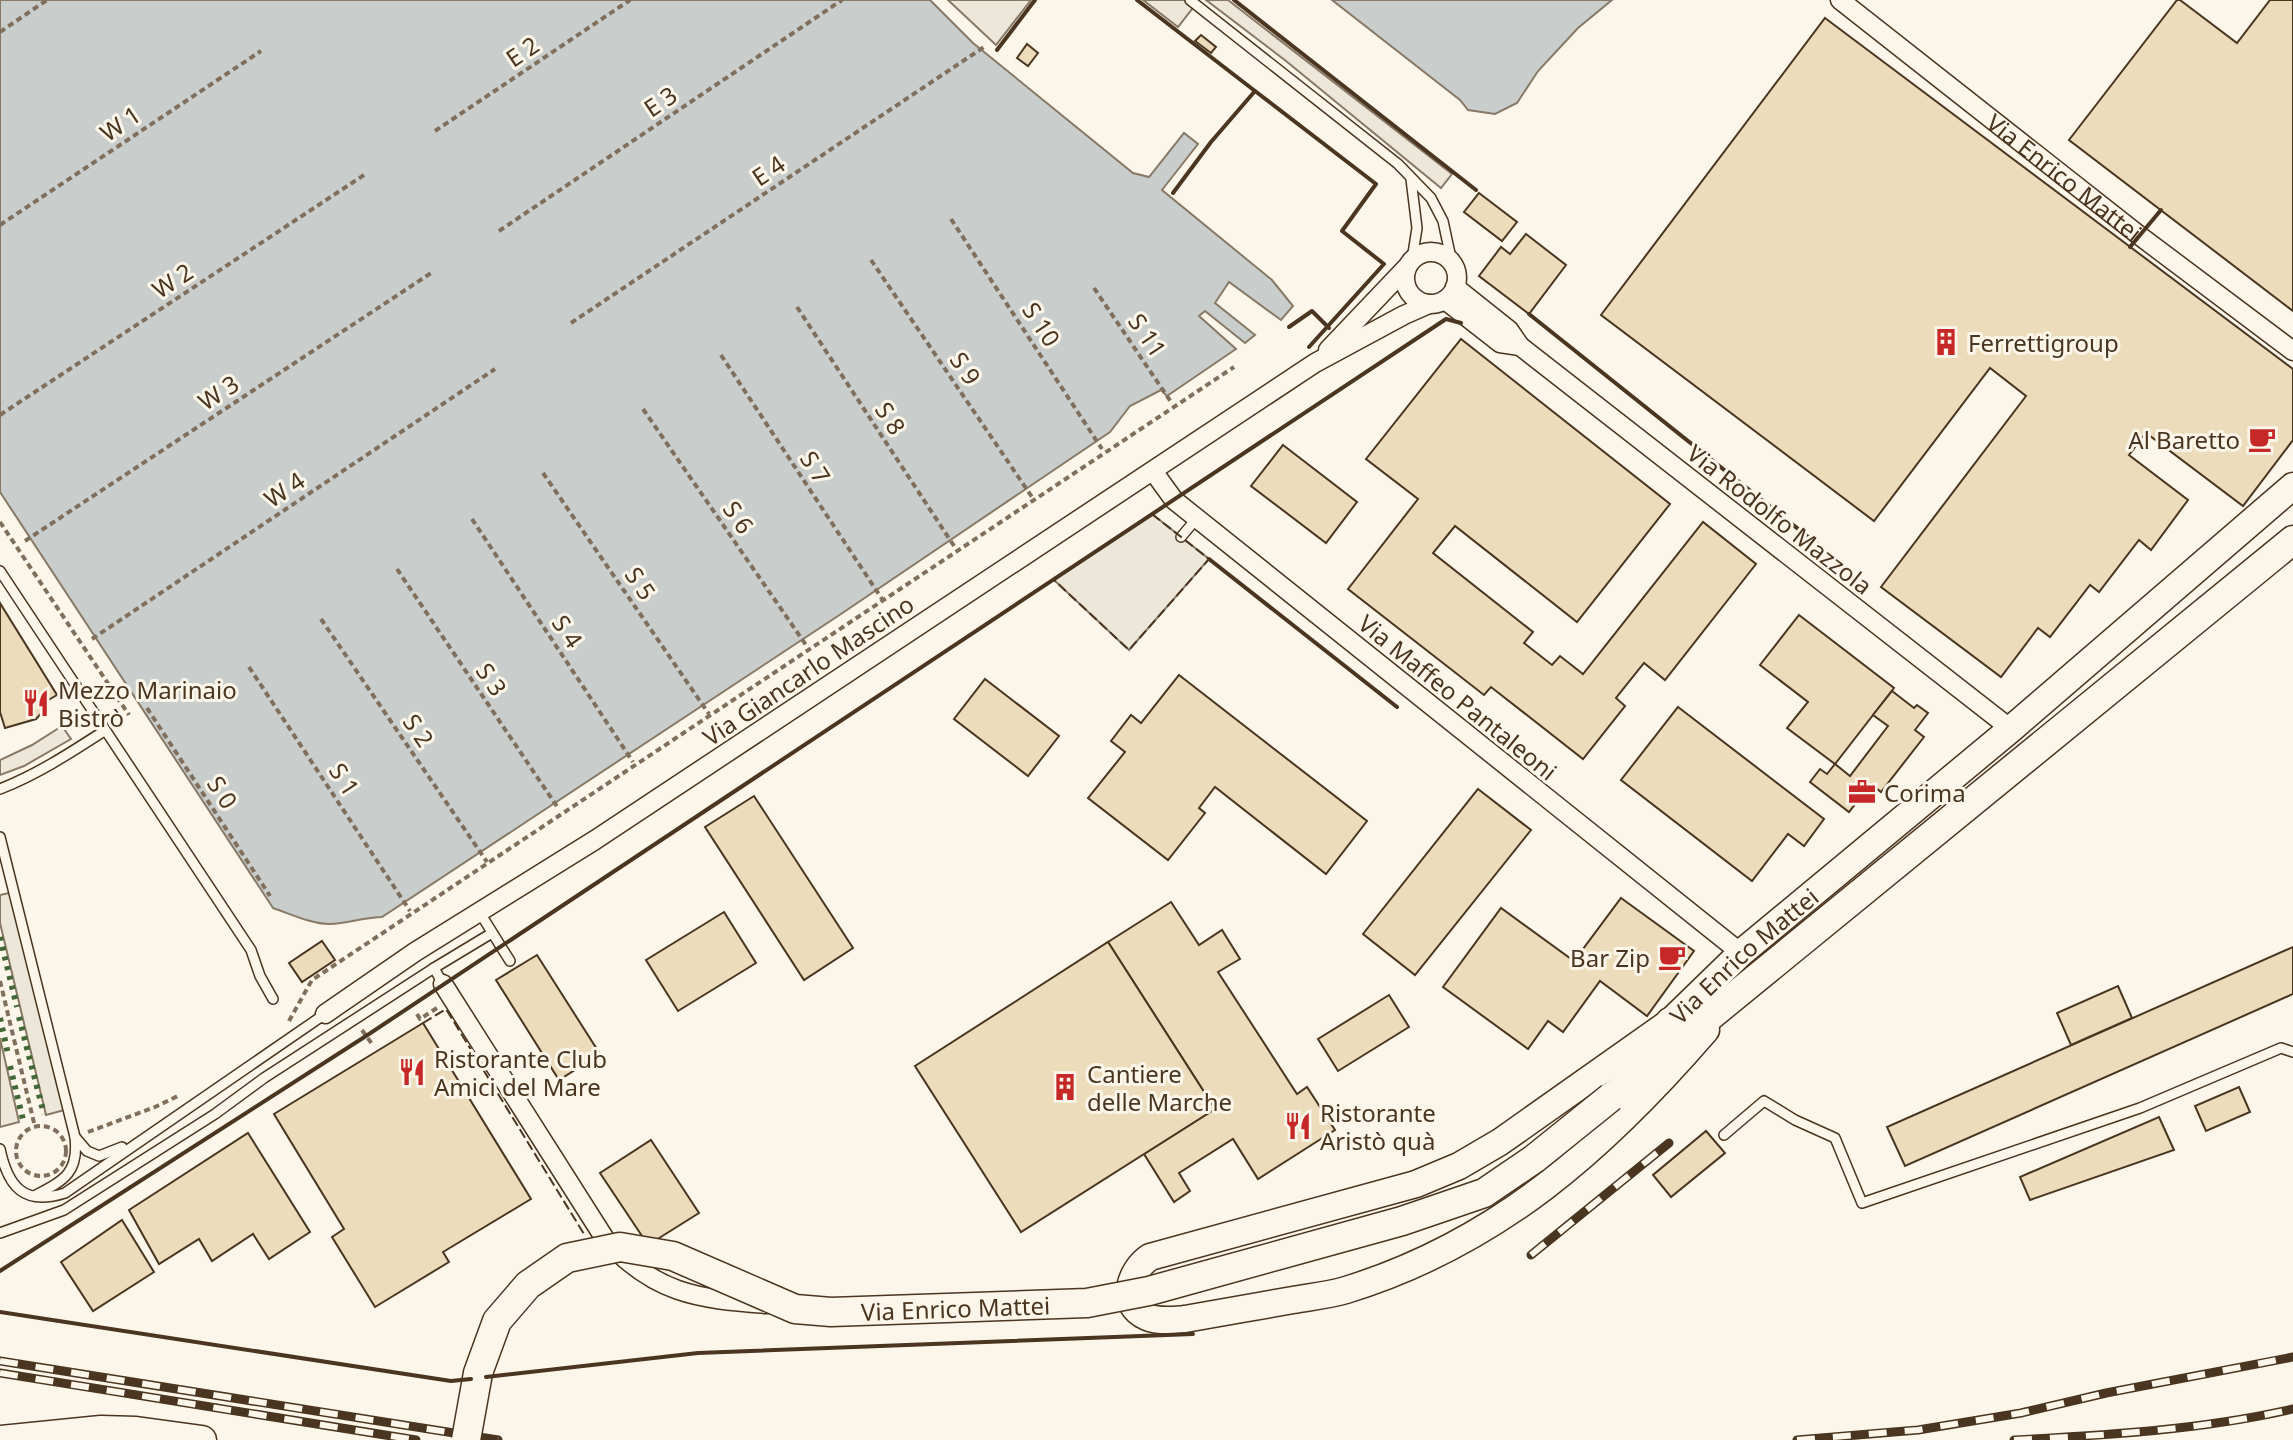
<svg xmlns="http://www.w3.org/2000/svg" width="2293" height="1440" font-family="'Noto Sans',sans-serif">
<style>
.parking{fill:#ede7d9;stroke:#887966;stroke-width:2}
.water{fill:#c9cecd;stroke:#887966;stroke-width:2}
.building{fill:#ecdcbc;stroke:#4a3520;stroke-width:2}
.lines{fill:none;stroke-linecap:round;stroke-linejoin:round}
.lane-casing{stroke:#4a3520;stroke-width:12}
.street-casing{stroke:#4a3520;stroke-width:21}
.secondary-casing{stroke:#4a3520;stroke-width:29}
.primary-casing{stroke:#4a3520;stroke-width:31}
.path{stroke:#7f6f5c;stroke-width:4;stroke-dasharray:6 4;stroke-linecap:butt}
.lane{stroke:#fbf6e9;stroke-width:9}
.street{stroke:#fbf6e9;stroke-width:18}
.secondary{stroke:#fbf6e9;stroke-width:26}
.primary{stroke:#fbf6e9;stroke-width:28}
.rail-casing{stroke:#4a3520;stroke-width:9}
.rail{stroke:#fbf6e9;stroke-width:6;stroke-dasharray:18;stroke-linecap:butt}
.primary-bridge-casing{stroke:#4a3520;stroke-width:31;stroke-linecap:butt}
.primary-bridge{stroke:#fbf6e9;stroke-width:28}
.hedge{stroke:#436837;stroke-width:6;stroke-dasharray:4 6;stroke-linecap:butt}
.fence{stroke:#4a3520;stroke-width:2;stroke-dasharray:10 4;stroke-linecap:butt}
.wall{stroke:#4a3520;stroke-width:4}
.labels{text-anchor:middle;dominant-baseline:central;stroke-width:6;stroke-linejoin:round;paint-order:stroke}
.street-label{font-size:24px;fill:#4a3520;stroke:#fbf6e9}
.poi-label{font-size:24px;fill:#4a3520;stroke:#fbf6e9;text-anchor:start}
</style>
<rect width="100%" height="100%" fill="#fbf6e9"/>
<g class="parking">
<path d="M948,0H1031L996,45Z"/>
<path d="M1143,0H1199L1178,27Z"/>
<path d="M1206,0H1228L1452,174L1441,188L1286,61Z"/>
<path d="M1152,514L1209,559L1129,650L1054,580Z"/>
<path d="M62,726L71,739L24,766L0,775V760L32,745Z"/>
<path d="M14,892L68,1109L46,1115L0,923V895Z"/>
<path d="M0,1038L19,1122L0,1127Z"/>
</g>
<g class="water">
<path d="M0,0H930L973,43L1133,173L1149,177L1184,133L1198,144L1162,190L1272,280L1293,306L1281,320L1229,282L1215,303L1255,335L1245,343L1205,311L1199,316L1236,349L1167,396L1161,390L1130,406L1110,432L841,614L382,917C364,917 347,924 330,924C311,924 291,914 273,908L0,492Z"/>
<path d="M1332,0H1612L1578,28L1538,71L1517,103L1495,114L1468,110L1460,100Z"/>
</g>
<g class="building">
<path d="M2177,0H2180L2237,43L2270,0H2293V311L2069,140Z"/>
<path d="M1825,18L2293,369V440L2243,506L2146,433L2129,455L2188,500L2151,550L2139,540L2099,592L2090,585L2050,637L2038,628L2001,677L1881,587L2026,396L1990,368L1874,521L1601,315Z"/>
<path d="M1201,35L1216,47L1211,53L1195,41Z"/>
<path d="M1027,44L1038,53L1028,66L1017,58Z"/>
<path d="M1479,193L1517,222L1502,241L1464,212Z"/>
<path d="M1526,234L1566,265L1529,314L1479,276L1501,247L1510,254Z"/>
<path d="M1461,339L1670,504L1577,622L1455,526L1433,553L1533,632L1524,643L1552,665L1560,656L1583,674L1703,522L1756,564L1665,680L1644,663L1616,698L1625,706L1583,759L1491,687L1484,695L1348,589L1418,499L1366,459Z"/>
<path d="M1283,445L1357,502L1326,543L1251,486Z"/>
<path d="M0,603L57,695L45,702L48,706L36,719L5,728L0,712Z"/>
<path d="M1799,615L1894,688L1835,764L1787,728L1808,702L1760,665Z"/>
<path d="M1179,675L1367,821L1326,874L1215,787L1199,808L1205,813L1168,860L1088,798L1125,752L1111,741L1131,715L1141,723Z"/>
<path d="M985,679L1059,736L1028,776L954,719Z"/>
<path d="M1892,691L1914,708L1917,705L1928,713L1915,730L1924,737L1881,792L1871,784L1849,812L1810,782L1820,769L1827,774L1835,764L1850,776L1888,726L1873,715Z"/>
<path d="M1678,707L1824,819L1804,846L1788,834L1752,881L1621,780Z"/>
<path d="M1478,789L1531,830L1415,975L1363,934Z"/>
<path d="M754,796L853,948L804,980L705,827Z"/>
<path d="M1621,898L1694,951L1647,1016L1600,981L1563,1032L1548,1021L1528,1049L1443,987L1501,908L1574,961Z"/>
<path d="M1171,902L1199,945L1222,930L1240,959L1218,972L1297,1094L1307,1087L1335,1130L1258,1179L1233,1139L1179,1173L1190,1191L1174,1202L1144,1154L1215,1109L1108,942Z"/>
<path d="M724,912L756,963L678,1011L646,960Z"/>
<path d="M322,941L335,960L302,982L289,963Z"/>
<path d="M1108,942L1215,1109L1021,1232L915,1066Z"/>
<path d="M2293,947V994L1905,1166L1887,1127Z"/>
<path d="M537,955L600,1054L559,1080L496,980Z"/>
<path d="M2118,986L2132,1018L2071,1045L2057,1013Z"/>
<path d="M1389,995L1409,1027L1338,1071L1318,1039Z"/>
<path d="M423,1023L531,1199L443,1252L449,1262L375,1307L332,1237L344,1229L274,1114Z"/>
<path d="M2239,1087L2250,1112L2206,1131L2195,1106Z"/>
<path d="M2159,1117L2174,1150L2030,1200L2020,1177Z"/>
<path d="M1706,1131L1725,1153L1671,1197L1653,1175Z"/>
<path d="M248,1133L310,1232L269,1259L253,1234L212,1261L199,1239L159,1264L129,1210Z"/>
<path d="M651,1140L699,1213L648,1245L600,1173Z"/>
<path d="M122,1220L154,1272L93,1311L61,1262Z"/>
</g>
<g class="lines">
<g class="lane-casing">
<g id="lane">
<path d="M1190,0L1398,164L1431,198L1443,221L1452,263"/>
<path d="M1411,179L1417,228L1412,260"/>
<path d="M1181,537L1197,518"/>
<path d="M0,571L251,950L260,976L273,999"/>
<path d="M0,789C38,774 70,753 104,731"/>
<path d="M0,837L75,1137C79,1172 65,1180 36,1195"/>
<path d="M480,913L510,961"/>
<path d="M434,968L492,933"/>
<path d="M1724,1135L1764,1101L1795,1120L1835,1138L1862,1203L2140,1108L2281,1048L2293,1052"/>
<path d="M75,1137L87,1151L99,1156L122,1147"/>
<path d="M0,1149C8,1187 24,1206 65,1193L325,1014"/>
<path d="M0,1233L64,1210L215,1114L264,1078L434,968L443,984"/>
</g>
</g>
<g class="street-casing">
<g id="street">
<path id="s1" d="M1840,0L2140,236L2293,351"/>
<circle cx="1431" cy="278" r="26"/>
<path d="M1455,287L1509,330L1520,346L2011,729"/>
<path d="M1445,300L1500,343L1520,346"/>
<path d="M1328,350L1406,268"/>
<path d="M1153,471L1174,500L1741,953"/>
<path d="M443,984L605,1239C654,1293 696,1299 767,1304"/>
<path d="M325,1014L415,952L595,840L1315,363L1404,315L1429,304"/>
</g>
</g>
<g class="secondary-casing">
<g id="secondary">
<path id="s2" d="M1706,1030C1604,1148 1498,1243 1346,1290C1329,1295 1310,1297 1293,1300C1257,1306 1221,1313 1185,1319C1173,1320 1159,1322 1147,1317C1118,1305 1130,1270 1150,1257L1416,1184L1459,1166L1500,1142L1670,1022L1741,953L2011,729L2293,486"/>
</g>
</g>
<g class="primary-casing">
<g id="primary">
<path d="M1640,1058L1670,1022"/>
<path d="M1611,1097L2293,540"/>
<path d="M0,1440L101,1430L136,1431L202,1440"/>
</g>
</g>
<g class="path">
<path d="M0,32L47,0"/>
<path d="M435,131L630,0"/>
<path d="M951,219L1102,449"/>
<path d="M0,225L261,51"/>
<path d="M499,231L842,0"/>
<path d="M871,260L1032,497"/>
<path d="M1094,288L1171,402"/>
<path d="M797,307L956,549"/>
<path d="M571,323L984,47"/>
<path d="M721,355L882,599"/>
<path d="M643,409L806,645"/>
<path d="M0,415L364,175"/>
<path d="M543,473L709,714"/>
<path d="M472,519L633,762"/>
<path d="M0,522L129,715"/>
<path d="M25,541L431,273"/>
<path d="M397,569L558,808"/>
<path d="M321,619L487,862"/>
<path d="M92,639L495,369"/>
<path d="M249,667L410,911"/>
<path d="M147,708L270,896"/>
<path d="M0,981L35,1127"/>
<path d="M417,1014L420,1019L437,1008"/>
<path d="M289,1021L312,980L1234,367"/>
<path d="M362,1030L372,1044"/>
<circle cx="41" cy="1151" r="25"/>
<path d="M88,1132L155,1107L180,1095"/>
</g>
<use href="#lane" class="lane"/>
<use href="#street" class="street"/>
<use href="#secondary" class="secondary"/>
<use href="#primary" class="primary"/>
<g class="rail-casing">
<g id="rail">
<path d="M1531,1255L1669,1143"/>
<path d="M0,1361L498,1440"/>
<path d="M0,1373L416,1440"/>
<path d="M1797,1440L1918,1430L2021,1413L2106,1393L2293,1357"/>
<path d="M2014,1440C2107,1435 2201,1430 2293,1409"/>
</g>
</g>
<use href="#rail" class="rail"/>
<g class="primary-bridge-casing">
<g id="primary-bridge">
<path id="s3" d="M466,1440L478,1373L497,1321L528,1285L567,1258L620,1247L673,1256L795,1309L831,1312L1087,1303L1149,1291L1402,1221L1484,1193L1534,1159L1611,1097"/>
</g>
</g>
<use href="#primary-bridge" class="primary-bridge"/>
<g class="hedge">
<path d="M0,937L17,1007"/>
<path d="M19,1017L44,1114"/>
<path d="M0,1018L8,1054"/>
<path d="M10,1066L24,1124"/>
</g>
<g class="fence">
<path d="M1152,514L1209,559L1129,650L1054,580Z"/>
<path d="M423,1023L446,1009L584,1234"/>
</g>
<g class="wall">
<path d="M1137,0L1255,91"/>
<path d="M1234,0L1476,190"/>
<path d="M997,50L1035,0"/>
<path d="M1173,193L1211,142L1255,91L1376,184L1342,231L1384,264L1309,347"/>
<path d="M2130,247L2161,210"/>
<path d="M1529,314L1852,572"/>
<path d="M1289,327L1312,311L1329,328"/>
<path d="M1209,559L1397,707"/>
<path d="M0,1271L366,1036L1446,319L1461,323"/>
<path d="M0,1312L451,1381L471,1379"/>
<path d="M486,1377L698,1353L1193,1334"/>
</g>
</g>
<defs>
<g id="building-bare" transform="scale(2.16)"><path d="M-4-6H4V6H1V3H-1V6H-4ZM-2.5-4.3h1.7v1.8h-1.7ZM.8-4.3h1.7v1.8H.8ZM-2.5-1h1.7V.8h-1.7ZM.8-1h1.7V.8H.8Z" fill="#c62828" stroke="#fbf6e9" stroke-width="2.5" paint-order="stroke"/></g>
<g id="cafe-bare" transform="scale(2.16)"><path d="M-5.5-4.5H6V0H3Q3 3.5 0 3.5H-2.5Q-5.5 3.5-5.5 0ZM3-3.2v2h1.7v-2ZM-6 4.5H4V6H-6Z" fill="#c62828" stroke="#fbf6e9" stroke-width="2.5" paint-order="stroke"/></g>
<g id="restaurant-bare" transform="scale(2.16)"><path d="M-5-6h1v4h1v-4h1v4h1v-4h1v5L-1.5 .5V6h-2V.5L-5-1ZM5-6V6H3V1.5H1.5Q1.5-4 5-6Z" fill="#c62828" stroke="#fbf6e9" stroke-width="2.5" paint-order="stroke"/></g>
<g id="office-bare" transform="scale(2.16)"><path d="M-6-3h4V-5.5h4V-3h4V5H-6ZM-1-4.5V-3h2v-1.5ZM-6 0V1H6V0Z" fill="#c62828" stroke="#fbf6e9" stroke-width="2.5" paint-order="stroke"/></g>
</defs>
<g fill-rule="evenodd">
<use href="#building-bare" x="1946" y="342"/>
<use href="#cafe-bare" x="2262" y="439"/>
<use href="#restaurant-bare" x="36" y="703"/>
<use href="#office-bare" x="1862" y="792"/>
<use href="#cafe-bare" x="1672" y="957"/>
<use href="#restaurant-bare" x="412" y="1072"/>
<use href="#building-bare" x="1065" y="1087"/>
<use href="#restaurant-bare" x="1298" y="1126"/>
</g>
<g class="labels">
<g class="street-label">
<text transform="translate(522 51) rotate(-34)">E 2</text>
<text transform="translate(660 101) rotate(-34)">E 3</text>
<text transform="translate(120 123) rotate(-34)">W 1</text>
<text transform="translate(768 170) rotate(-34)">E 4</text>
<text stroke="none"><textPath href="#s1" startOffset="286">Via Enrico Mattei</textPath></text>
<text transform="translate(172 280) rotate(-33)">W 2</text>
<text transform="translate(1042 324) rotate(57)">S 10</text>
<text transform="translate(1148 335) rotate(56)">S 11</text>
<text transform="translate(966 368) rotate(56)">S 9</text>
<text transform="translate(218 392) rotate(-33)">W 3</text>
<text transform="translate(891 418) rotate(57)">S 8</text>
<text transform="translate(816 467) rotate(57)">S 7</text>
<text transform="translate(284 489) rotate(-34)">W 4</text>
<text transform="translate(739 517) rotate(55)">S 6</text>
<text transform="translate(1780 519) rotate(38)">Via Rodolfo Mazzola</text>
<text transform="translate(641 583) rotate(56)">S 5</text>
<text transform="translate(568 631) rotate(56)">S 4</text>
<text transform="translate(808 670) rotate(-34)">Via Giancarlo Mascino</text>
<text transform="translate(492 679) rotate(56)">S 3</text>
<text transform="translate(1458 697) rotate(39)">Via Maffeo Pantaleoni</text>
<text transform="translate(419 730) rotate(56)">S 2</text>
<text transform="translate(345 779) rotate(57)">S 1</text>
<text transform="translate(223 792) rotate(57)">S 0</text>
<text stroke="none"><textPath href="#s2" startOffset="1404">Via Enrico Mattei</textPath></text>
<text stroke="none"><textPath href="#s3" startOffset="620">Via Enrico Mattei</textPath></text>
</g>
<g class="poi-label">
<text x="1968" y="342">Ferrettigroup</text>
<text x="2240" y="439" text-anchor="end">Al Baretto</text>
<text x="58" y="689">Mezzo Marinaio<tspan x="58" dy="28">Bistrò</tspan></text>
<text x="1884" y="792">Corima</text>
<text x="1650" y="957" text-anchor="end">Bar Zip</text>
<text x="434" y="1058">Ristorante Club<tspan x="434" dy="28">Amici del Mare</tspan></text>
<text x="1087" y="1073">Cantiere<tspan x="1087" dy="28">delle Marche</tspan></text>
<text x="1320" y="1112">Ristorante<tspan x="1320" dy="28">Aristò quà</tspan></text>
</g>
</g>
</svg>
